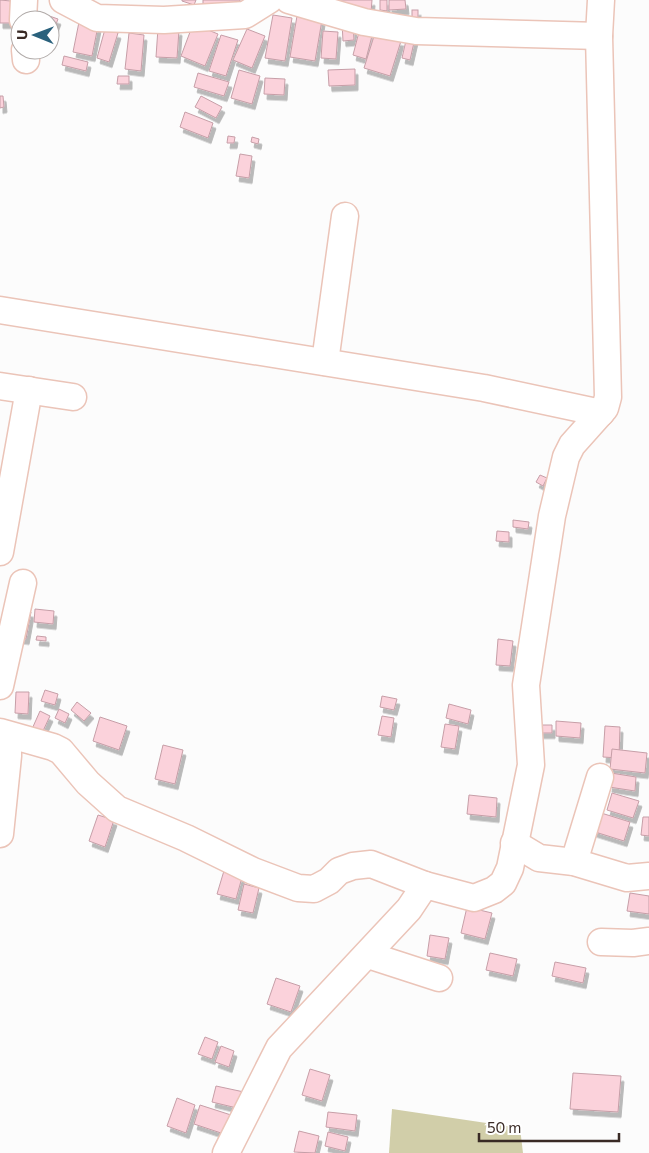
<svg xmlns="http://www.w3.org/2000/svg" width="649" height="1153" font-family="Commissioner,sans-serif">
<style>
.green{fill:#d1cea9}
.building{fill:#fbd2db;stroke:#c69ea7;filter:url(#shadow)}
.lines{fill:none;stroke-linecap:round;stroke-linejoin:round}
.minor-casing{stroke:#ebc4b8;stroke-width:29}
.minor{stroke:#fff;stroke-width:26}
</style>
<defs>
<filter id="shadow"><feDropShadow dx="3" dy="5.5" stdDeviation="0" flood-color="#0004"/></filter>
</defs>
<rect width="100%" height="100%" fill="#fcfcfc"/>
<path class="green" d="M392,1109L520,1128L523,1153H389Z"/>
<g class="building">
<path d="M0,0L11,1L10,23H0Z"/>
<path d="M182,0H196L194,5L182,1Z"/>
<rect x="203" y="0" width="37" height="11"/>
<path d="M340,0H372L371,13L339,9Z"/>
<path d="M380,0H387V11L380,10Z"/>
<path d="M389,0H405L406,9L389,10Z"/>
<rect x="412" y="10" width="6" height="15"/>
<path d="M35,11L58,19L50,40V20H32Z"/>
<path d="M273,15L292,18L285,61L265,58Z"/>
<path d="M297,16L322,20L315,61L290,57Z"/>
<path d="M79,22L98,26L92,56L73,52Z"/>
<path d="M353,22L354,40L343,41L342,23Z"/>
<path d="M193,24L218,34L205,66L181,56Z"/>
<path d="M158,28L179,30L177,58L156,57Z"/>
<path d="M360,28L373,32L366,59L353,55Z"/>
<path d="M105,29L118,33L109,62L97,58Z"/>
<path d="M247,29L265,36L252,68L233,60Z"/>
<path d="M323,31L338,32L336,59L321,58Z"/>
<path d="M129,33L144,35L141,71L125,69Z"/>
<path d="M375,33L401,41L390,76L364,68Z"/>
<path d="M221,35L238,40L226,76L209,71Z"/>
<path d="M407,36L415,38L410,60L402,58Z"/>
<path d="M64,56L88,62L86,71L62,65Z"/>
<path d="M355,69V85L329,86L328,70Z"/>
<path d="M239,70L260,76L252,104L231,98Z"/>
<path d="M198,73L229,82L224,96L194,87Z"/>
<path d="M118,76H129V84H117Z"/>
<path d="M265,78L285,79L284,95L264,94Z"/>
<path d="M0,96H3L4,107L0,108Z"/>
<path d="M201,96L222,107L216,118L195,107Z"/>
<path d="M185,112L213,123L208,138L180,127Z"/>
<path d="M228,136L235,137L234,143H227Z"/>
<path d="M252,137L259,139L258,144L251,142Z"/>
<path d="M240,154L252,156L249,178L236,176Z"/>
<path d="M540,475L547,478L543,486L536,482Z"/>
<path d="M513,520L529,522L528,529L513,527Z"/>
<path d="M497,531L509,532V542L496,541Z"/>
<path d="M35,609L54,611L53,624L34,622Z"/>
<path d="M23,611L31,612L26,639L18,638Z"/>
<path d="M37,636L46,637V641L36,640Z"/>
<path d="M498,639L513,641L510,666L496,665Z"/>
<path d="M45,690L58,694L55,705L41,701Z"/>
<path d="M16,692H29L28,714L15,713Z"/>
<path d="M382,696L397,699L394,710L380,707Z"/>
<path d="M77,702L91,713L84,721L71,710Z"/>
<path d="M449,704L471,710L468,724L446,718Z"/>
<path d="M59,709L69,714L65,723L55,718Z"/>
<path d="M40,711L50,716L42,733L32,729Z"/>
<path d="M382,716L394,718L391,737L378,735Z"/>
<path d="M100,717L127,726L119,750L93,741Z"/>
<path d="M556,721L581,723L580,738L556,736Z"/>
<path d="M445,724L459,726L455,749L441,747Z"/>
<path d="M532,725H552V733H531Z"/>
<path d="M605,726L620,727L619,758L603,757Z"/>
<path d="M163,745L183,750L175,784L155,779Z"/>
<path d="M612,749L647,753L645,773L610,769Z"/>
<path d="M611,773L636,777L635,791L609,787Z"/>
<path d="M612,793L639,801L633,818L607,810Z"/>
<path d="M469,795L497,798L496,817L467,814Z"/>
<path d="M598,812L630,822L624,841L592,831Z"/>
<path d="M98,815L114,820L105,847L89,841Z"/>
<path d="M643,817H649V836L641,835Z"/>
<path d="M226,864L244,870L236,899L217,894Z"/>
<path d="M244,884L259,888L253,913L238,910Z"/>
<path d="M630,893L649,896V914L627,911Z"/>
<path d="M467,907L492,913L485,939L461,933Z"/>
<path d="M430,935L449,938L445,959L427,956Z"/>
<path d="M490,953L517,959L513,976L486,970Z"/>
<path d="M555,962L586,968L583,983L552,976Z"/>
<path d="M276,978L300,986L291,1012L267,1004Z"/>
<path d="M205,1037L218,1042L212,1059L198,1054Z"/>
<path d="M221,1046L234,1051L229,1067L215,1062Z"/>
<path d="M310,1069L330,1075L322,1101L302,1095Z"/>
<path d="M573,1073L621,1076L618,1112L570,1109Z"/>
<path d="M216,1086L244,1092L241,1109L212,1102Z"/>
<path d="M177,1098L195,1105L186,1133L167,1126Z"/>
<path d="M200,1105L231,1115L224,1134L194,1124Z"/>
<path d="M328,1112L357,1115L355,1131L326,1127Z"/>
<path d="M299,1131L319,1136L315,1153L294,1152Z"/>
<path d="M328,1132L348,1137L345,1151L325,1146Z"/>
</g>
<g class="lines">
<g class="minor-casing">
<g id="minor">
<path d="M63,0L97,18L164,20L245,15L269,0"/>
<path d="M289,0L364,22L416,31L599,36"/>
<path d="M23,20L24,0"/>
<path d="M25,50L26,60"/>
<path d="M0,310L484,388L601,413"/>
<path d="M325,362L345,216"/>
<path d="M0,386L73,397"/>
<path d="M0,552L29,390"/>
<path d="M0,686L23,583"/>
<path d="M0,732L53,747L61,751L88,783L117,809L186,838L253,871L298,888L314,889L329,881L339,871L353,866L371,864L425,885L474,898L494,890L503,883L510,868L531,765L526,685L552,516L566,457L572,445L605,408L608,397L599,36L601,0"/>
<path d="M0,834L8,756V735"/>
<path d="M514,843L539,858L574,862L627,878L649,876"/>
<path d="M574,862L600,777"/>
<path d="M601,942L633,943L649,941"/>
<path d="M368,955L439,978"/>
<path d="M226,1153L279,1048L409,909L425,885"/>
</g>
</g>
<use href="#minor" class="minor"/>
</g>
<g transform="translate(35 35) rotate(271)"><circle r="24" fill="#ffffff" stroke="#b0aaa8"/>
<path d="M0-4L9 19L0 12L-9 19Z" fill="#2a617c"/>
<text y="-8" font-size="14" font-weight="bold" text-anchor="middle" fill="#392a25">U</text>
</g>
<path d="M479 1133v8h140v-8" fill="none" stroke="#392a25" stroke-width="2.5"/>
<text x="487" y="1133" font-size="15" fill="#392a25" stroke="#ffffff" stroke-width="4" paint-order="stroke">50 m</text>
</svg>
